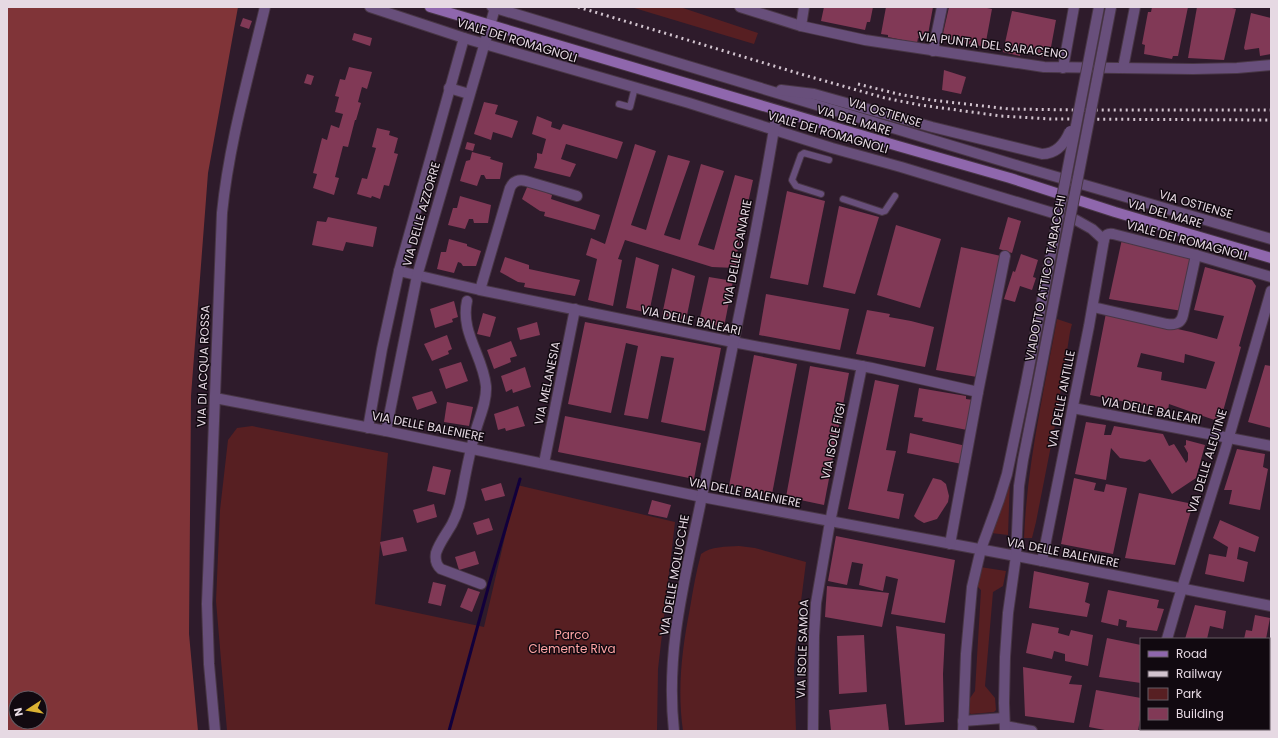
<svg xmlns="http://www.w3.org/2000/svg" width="1278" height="738" font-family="Poppins,sans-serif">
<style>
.green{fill:#571f22}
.forest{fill:#803438;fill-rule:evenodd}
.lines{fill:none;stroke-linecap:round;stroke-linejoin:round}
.stream{stroke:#12003b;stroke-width:3}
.building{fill:#813956;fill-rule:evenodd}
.service-casing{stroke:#483645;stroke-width:8}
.minor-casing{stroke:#483645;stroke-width:12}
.tertiary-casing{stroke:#483645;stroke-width:12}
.secondary-casing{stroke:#483645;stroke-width:12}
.service{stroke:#684f7b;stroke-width:6}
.minor{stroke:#684f7b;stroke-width:10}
.tertiary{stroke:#684f7b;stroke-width:10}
.secondary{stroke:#8f67ad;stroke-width:10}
.rail{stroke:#d2c4cf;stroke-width:3;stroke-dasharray:2 4;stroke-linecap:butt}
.tertiary-bridge-casing{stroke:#483645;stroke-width:12;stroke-linecap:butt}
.tertiary-bridge{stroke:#684f7b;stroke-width:10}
.labels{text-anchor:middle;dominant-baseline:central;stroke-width:3;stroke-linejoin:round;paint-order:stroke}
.street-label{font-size:12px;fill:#e6d9e3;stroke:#110910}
.park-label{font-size:12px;fill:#fea4a4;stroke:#110910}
</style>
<rect width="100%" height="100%" fill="#2e1b2b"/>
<g class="green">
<path d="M631,7H680L758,33L754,44Z"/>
<path d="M1057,319L1072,324L1070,332L1056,420L1036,522L1032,538H1024C1027,464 1044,391 1057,319Z"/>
<path d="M252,426L388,453L375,604L484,627L517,485L675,522L658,669L657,731H227L216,601L220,510L228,440L237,428Z"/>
<path d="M1010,478L1008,535L991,533Z"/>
<path d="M739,546L755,548L806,562L795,649L794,669L796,731H683C677,689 682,649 690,608C693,590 696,572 701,554C711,546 726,547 739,546Z"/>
<path d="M980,567L1006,571L1003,586L993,592L985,686L995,698L996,710L994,712L971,714L968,712V701L975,691L981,590L976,585Z"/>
</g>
<path class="forest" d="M7,7H238L208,173L191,396L189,634L198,731H7ZM16,698H40V722H16Z"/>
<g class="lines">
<path class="stream" d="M449,731L490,581L520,479"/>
</g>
<g class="building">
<path d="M824,7H873L870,22H867L865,30L821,21Z"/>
<path d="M886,7H933L927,40L918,38L917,43L888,37V35L881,34Z"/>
<path d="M949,7H982L992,9L985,47L942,38Z"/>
<path d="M1152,7H1188L1178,56H1173L1172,59L1144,54L1145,45L1142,44L1148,12H1151Z"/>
<path d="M1197,7H1228L1236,9L1224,60L1188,58Z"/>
<path d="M1012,11L1056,20L1049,58L1021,52L1020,56L1003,52Z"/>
<path d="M1251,13L1271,18V54L1260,56L1259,48L1245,50L1244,48Z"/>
<path d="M243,18L252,21L249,29L240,26Z"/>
<path d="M354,33L372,38L370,46L352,40Z"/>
<path d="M349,67L372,72L367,89L362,87L358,102L361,103L356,120H355L348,147L343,146L335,177L339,178L334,195L313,188L317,174L313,173L322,138L327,140L331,125L339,128L343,114L335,112L339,97L335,96L340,79L345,80Z"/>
<path d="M944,70L966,77L961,94L942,90Z"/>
<path d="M307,74L314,76L311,85L304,83Z"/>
<path d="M484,102L498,105L495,114L518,121L512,138L493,132L491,140L474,134Z"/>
<path d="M537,116L552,122L551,127L560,130L563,124L623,142L617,159L566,144L561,159L576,164L570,177L534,168L537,159V153L542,154L546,139L532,134Z"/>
<path d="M377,128L390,131L389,135L398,138L394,153L398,154L389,186L384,185L380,199L372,196L371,198L357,194L362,178L367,179L376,148L372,147Z"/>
<path d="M467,142L475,144L473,151L465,149Z"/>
<path d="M635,144L656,151L631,225L646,230L668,155L690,161L664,235L680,240L701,164L724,171L698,245L714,250L735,175L753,180L736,258L738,259L735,268L712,267L625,240L618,259L622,260L613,306L588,300L597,259L586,255L591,238L605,244Z"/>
<path d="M472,152L491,157L490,159L503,163L500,179H486L484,175H481L477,186L460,181L466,161L470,160Z"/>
<path d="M528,185L552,195L551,199L600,215L595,230L544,216L545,212L540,211L522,199Z"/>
<path d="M787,191L825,201L808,285L770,278Z"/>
<path d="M460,196L491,205L488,223H474L473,219H469L465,229L448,225L453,208H457Z"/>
<path d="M839,206L879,217L855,294L823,287Z"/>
<path d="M328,217L377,227L373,247L346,242L343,251L312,245L317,221L326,222Z"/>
<path d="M1008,217L1021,221L1012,253L999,249Z"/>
<path d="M896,225L941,239L920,308L877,295Z"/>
<path d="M449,239L467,244V246L481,251L476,266H463L461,263L458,262L454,273L437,269L441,252H446Z"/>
<path d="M1122,239L1192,258L1182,311L1109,299Z"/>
<path d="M961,247L1001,256L977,377L936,370Z"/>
<path d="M1021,254L1038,260L1033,277L1036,278L1032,290L1020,286L1015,302L1004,299L1013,271L1015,272Z"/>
<path d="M505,257L529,265V269L580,280L575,296L524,287L525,283L518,282L500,272Z"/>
<path d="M636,257L659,265L649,313L626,308Z"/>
<path d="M1205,267L1252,280L1256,286L1239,346L1241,347L1220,422L1169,404L1168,410L1090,395L1106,313L1191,332L1217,339L1224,316L1194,310ZM1141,353L1184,363L1185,354L1215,362L1206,389L1161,380L1162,372L1137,367Z"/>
<path d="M672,268L695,276L686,320L662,315Z"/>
<path d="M709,277L733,281L724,327L699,322Z"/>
<path d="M766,294L849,309L840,350L759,335Z"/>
<path d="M454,301L458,317L452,319L453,322L435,328L430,309Z"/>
<path d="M867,310L890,314L889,317L911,321L934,327L925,367L856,354Z"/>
<path d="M483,313L496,317L490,337L477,334Z"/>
<path d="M537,322L540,335L520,340L517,328Z"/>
<path d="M585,322L721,348L705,431L661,422L674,358L661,356L648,419L624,415L638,346L626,343L611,413L568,404Z"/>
<path d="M447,335L452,349L448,351L449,354L432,361L424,344Z"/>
<path d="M511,341L517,356L510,358L511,362L494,369L487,350Z"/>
<path d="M754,355L797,364L772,494L729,486Z"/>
<path d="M461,362L468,381L446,389L439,369Z"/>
<path d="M1265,365L1271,366V428L1248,422Z"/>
<path d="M810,366L849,373L824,505L786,497Z"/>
<path d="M525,367L531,387L513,393L512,389L506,392L501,376Z"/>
<path d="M875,380L899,385L886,450L896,451L887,491L904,494L899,519L848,509Z"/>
<path d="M919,388L966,396V399L973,400L967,430L922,421L923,418L914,417Z"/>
<path d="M432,391L437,403L417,410L412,397Z"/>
<path d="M447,402L473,407L469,426L444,422Z"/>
<path d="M518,406L525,426L506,431L505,428L498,430L494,414Z"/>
<path d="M565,416L701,443L694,479L558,452Z"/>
<path d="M1086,422L1106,425L1104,435H1111L1114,426L1163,434L1169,446L1174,444L1186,463L1188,460V453L1184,446L1186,445V440L1205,445L1196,478L1172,494L1150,459L1145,462L1120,458L1111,448L1106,480L1075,474Z"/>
<path d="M910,433L966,446L962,464L907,453Z"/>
<path d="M1237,449L1265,454L1263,467L1268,469L1260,510L1229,504L1232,490H1224Z"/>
<path d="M433,466L451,470L445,495L427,491Z"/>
<path d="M933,478L941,480L946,484L949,496L948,502L937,519L924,523L917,519L914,516Z"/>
<path d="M1074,478L1096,483L1094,490L1104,492L1106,484L1127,488L1113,554L1061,544Z"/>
<path d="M501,483L505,496L485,501L481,489Z"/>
<path d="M1139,493L1193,504L1175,565L1125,558Z"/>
<path d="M652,500L671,505L667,518L648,514Z"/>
<path d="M434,504L437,517L417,523L413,510Z"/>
<path d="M489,518L493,530L477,535L473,523Z"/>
<path d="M1220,520L1259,537L1255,552L1239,547L1237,559L1248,562L1244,582L1205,574L1209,554L1226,557L1228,547L1213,538Z"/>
<path d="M836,536L955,560L945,623L891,614L898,579L886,576L883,591L859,585L863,564L852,562L847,585L828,581Z"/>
<path d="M403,537L407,551L383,556L380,542Z"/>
<path d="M475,551L479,564L459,570L455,557Z"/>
<path d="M1034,571L1089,583L1085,602L1090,604L1087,617L1029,608Z"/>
<path d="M433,582L446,585L441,606L428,603Z"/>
<path d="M827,586L889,593L882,627L825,617Z"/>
<path d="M468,588L480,592L472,612L460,607Z"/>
<path d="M1108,590L1159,600L1157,608L1164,609L1157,631L1126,627L1127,621L1119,619L1118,626L1101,622Z"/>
<path d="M1195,605L1226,611L1223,629L1210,626L1207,639H1185Z"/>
<path d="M1255,615L1270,618L1266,639H1244L1246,630L1252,631Z"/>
<path d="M1032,623L1059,628L1058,633L1069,636L1071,630L1093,635L1088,666L1065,661V654L1054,651L1052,659L1026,653Z"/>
<path d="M896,626L945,634L943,674L944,722L905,725Z"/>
<path d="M864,635L867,692L839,694L837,636Z"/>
<path d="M1107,638L1141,645V683L1099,677Z"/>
<path d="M1270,652L1271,653V681H1269V659Z"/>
<path d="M1023,667L1072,676L1069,684L1082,685L1074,723L1025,716Z"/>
<path d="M1096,690L1141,698V714L1138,731H1110L1089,727Z"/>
<path d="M886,704L889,731H831L829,710Z"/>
<path d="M1269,712H1271V731H1265L1266,729H1269Z"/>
<rect x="1172" y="729" width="36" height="2"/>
<path d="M1229,729H1249V731H1228Z"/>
</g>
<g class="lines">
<g class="service-casing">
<g id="service">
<path d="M619,104L630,107L635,87"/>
<path d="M821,194L796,186L792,180L801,155L804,153L829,160"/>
<path d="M843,199L882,212L885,211L895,196"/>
</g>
</g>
<g class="minor-casing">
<g id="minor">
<path d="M370,7L464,38L689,103L832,148L901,167L1076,220L1092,229L1104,240"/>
<path d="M740,7L801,26L865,40L1044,67L1193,69L1237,68L1271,65"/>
<path d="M801,26L804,7"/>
<path d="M933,51L942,7"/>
<path d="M1063,68L1074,7"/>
<path d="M1123,68L1135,7"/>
<path d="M449,88L469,94"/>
<path d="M399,271L480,290L733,342L872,368L978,392"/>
<path d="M480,290L510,188C513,181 519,179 526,181L577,196"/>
<path d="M467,301C460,332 483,356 486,386C487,402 479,418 475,433C471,448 468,462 465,477C462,493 460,509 452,524C447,533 439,543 436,553C435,559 436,565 441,569L481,584"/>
<path d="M1093,307L1167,324C1175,325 1181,324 1183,315L1196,255"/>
<path d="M1073,408L1271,446"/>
<path d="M368,428L382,349L399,271L464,38"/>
<path d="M386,431L702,497L1016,556L1271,606"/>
<path d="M544,463L575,309"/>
<path d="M950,544L978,392L1005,256"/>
<path d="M1042,561L1089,326L1104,240C1105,235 1108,233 1113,234L1196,255L1271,277"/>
<path d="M1167,639L1178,601L1226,447L1271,291"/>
<path d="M963,721L1004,718"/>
<path d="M1005,726L1032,731"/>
<path d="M674,731C665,648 686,576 702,496C728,368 756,240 777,111"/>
<path d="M813,731L814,636L816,603L830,522L862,366"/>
<path d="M1153,731V729"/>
</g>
</g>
<g class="tertiary-casing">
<g id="tertiary">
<path d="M492,7L1019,166L1271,239"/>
<path d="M781,90L814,94L878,112"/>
<path d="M215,398L386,431L417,276L495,8"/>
<path d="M215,731L209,664L207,604L222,213C229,143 249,75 265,7"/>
<path d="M963,731L966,654L972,587L981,549L999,500L1007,474L1026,383"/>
<path d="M1005,731L1004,703L1005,657L1008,613L1016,556L1019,486L1023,460L1038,384"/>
</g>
</g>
<g class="secondary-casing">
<path id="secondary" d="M430,7L898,146L1010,178L1115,212L1271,258"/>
</g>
<use href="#service" class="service"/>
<use href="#minor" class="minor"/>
<use href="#tertiary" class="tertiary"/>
<use href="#secondary" class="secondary"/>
<g class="rail">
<path d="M578,7L804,75L885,98L920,105L1001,116L1050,119L1271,120"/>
<path d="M858,84L898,94L931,100L1009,109L1079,110H1271"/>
</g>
<g class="tertiary-bridge-casing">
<g id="tertiary-bridge">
<path d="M878,112L932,127L1042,154C1057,154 1065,143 1070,131"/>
<path d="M1026,383L1099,7"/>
<path d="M1038,384L1111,7"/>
</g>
</g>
<use href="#tertiary-bridge" class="tertiary-bridge"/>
</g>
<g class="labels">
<g class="street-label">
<text transform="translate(517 40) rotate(17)">VIALE DEI ROMAGNOLI</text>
<text transform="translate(993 45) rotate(7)">VIA PUNTA DEL SARACENO</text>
<text transform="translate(885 112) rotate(17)">VIA OSTIENSE</text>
<text transform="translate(854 120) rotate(17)">VIA DEL MARE</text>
<text transform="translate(828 132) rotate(16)">VIALE DEI ROMAGNOLI</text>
<text transform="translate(1196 204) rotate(16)">VIA OSTIENSE</text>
<text transform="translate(1165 213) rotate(16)">VIA DEL MARE</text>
<text transform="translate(421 214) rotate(-74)">VIA DELLE AZZORRE</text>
<text transform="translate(1187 240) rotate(15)">VIALE DEI ROMAGNOLI</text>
<text transform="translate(737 252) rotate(-79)">VIA DELLE CANARIE</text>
<text transform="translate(1045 278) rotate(-79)">VIADOTTO ATTICO TABACCHI</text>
<text transform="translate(691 320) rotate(12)">VIA DELLE BALEARI</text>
<text transform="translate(203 366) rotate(-88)">VIA DI ACQUA ROSSA</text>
<text transform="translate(547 383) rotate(-78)">VIA MELANESIA</text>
<text transform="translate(1061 399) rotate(-79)">VIA DELLE ANTILLE</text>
<text transform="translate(1151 410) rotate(11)">VIA DELLE BALEARI</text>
<text transform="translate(428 426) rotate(11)">VIA DELLE BALENIERE</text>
<text transform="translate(833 441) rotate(-78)">VIA ISOLE FIGI</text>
<text transform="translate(1207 461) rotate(-73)">VIA DELLE ALEUTINE</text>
<text transform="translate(745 492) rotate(11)">VIA DELLE BALENIERE</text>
<text transform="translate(1063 552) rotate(11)">VIA DELLE BALENIERE</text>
<text transform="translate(674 575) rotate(-80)">VIA DELLE MOLUCCHE</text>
<text transform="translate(802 649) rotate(-88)">VIA ISOLE SAMOA</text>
</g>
<g class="park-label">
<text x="572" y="634">Parco<tspan x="572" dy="14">Clemente Riva</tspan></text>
</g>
</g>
<rect width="1278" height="738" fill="none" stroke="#e6d9e3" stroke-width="16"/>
<rect x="1140" y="638" width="130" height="92" fill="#110910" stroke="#665c64"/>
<rect x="1148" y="651" width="20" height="6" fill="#8f67ad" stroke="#665c64"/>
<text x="1176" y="658" font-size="12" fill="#e6d9e3">Road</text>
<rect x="1148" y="671" width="20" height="6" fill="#d2c4cf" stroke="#665c64"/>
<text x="1176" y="678" font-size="12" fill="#e6d9e3">Railway</text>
<rect x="1148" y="688" width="20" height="12" fill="#571f22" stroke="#665c64"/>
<text x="1176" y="698" font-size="12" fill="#e6d9e3">Park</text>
<rect x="1148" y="708" width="20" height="12" fill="#813956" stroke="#665c64"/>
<text x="1176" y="718" font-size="12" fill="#e6d9e3">Building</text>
<g transform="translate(28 710) rotate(258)"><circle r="19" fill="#110910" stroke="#665c64"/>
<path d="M0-3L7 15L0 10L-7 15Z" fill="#dbb233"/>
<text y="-6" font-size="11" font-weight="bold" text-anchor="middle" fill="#e6d9e3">N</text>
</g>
</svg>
